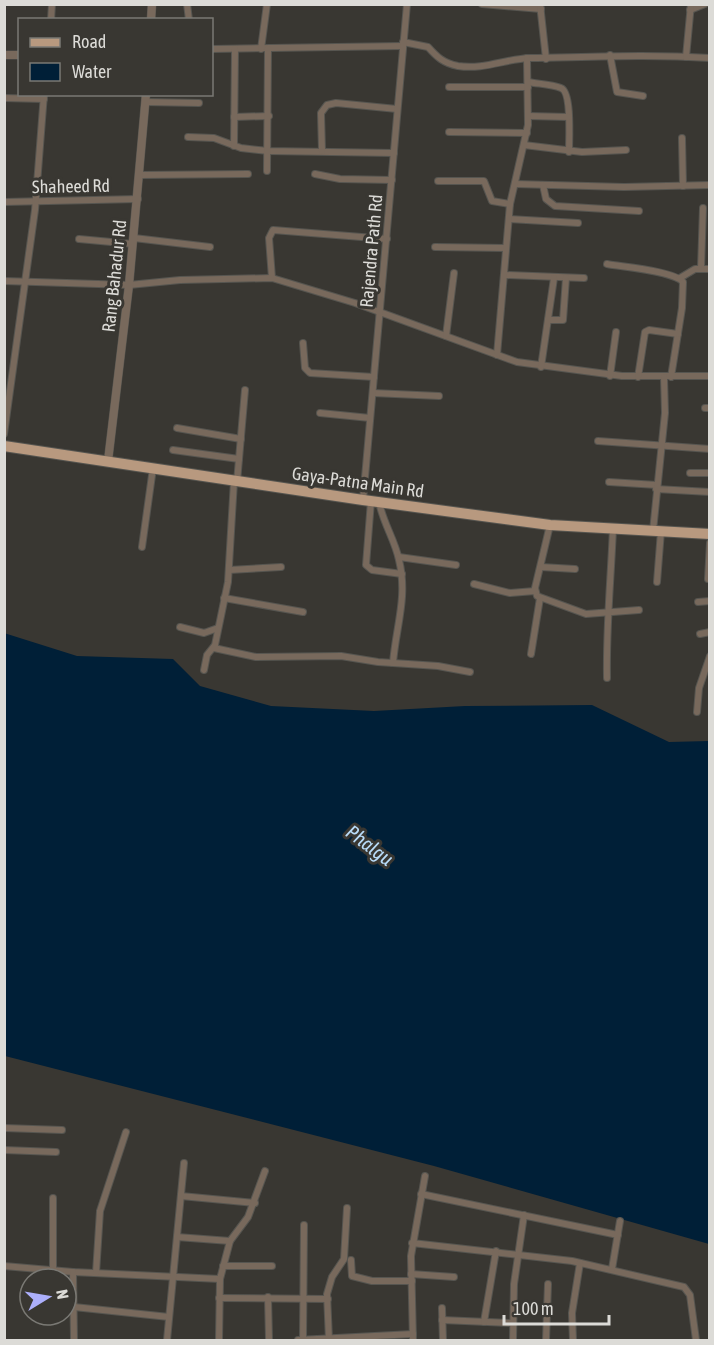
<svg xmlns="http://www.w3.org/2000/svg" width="714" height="1345" font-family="'Asap Condensed',sans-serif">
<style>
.water{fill:#001f37}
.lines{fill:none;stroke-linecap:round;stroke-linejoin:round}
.minor-casing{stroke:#565550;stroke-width:8}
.tertiary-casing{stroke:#565550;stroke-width:9}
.primary-casing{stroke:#565550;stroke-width:12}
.minor{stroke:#78695c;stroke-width:6}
.tertiary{stroke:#78695c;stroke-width:8}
.primary{stroke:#b8997f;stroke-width:10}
.labels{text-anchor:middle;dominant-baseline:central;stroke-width:6;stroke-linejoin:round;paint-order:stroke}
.street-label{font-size:18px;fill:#dcdbd7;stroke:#393732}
.water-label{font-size:20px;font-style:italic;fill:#b8dbf8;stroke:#393732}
</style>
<rect width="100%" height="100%" fill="#393732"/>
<path class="water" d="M4,633L77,656L173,659L200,686L271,706L374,711L465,706L592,705L669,742L709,741V1244L434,1166L5,1056Z"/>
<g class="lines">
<g class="minor-casing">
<g id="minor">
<path d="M187,4L189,20"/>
<path d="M482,4L541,9"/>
<path d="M540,4L546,59"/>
<path d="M690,10L705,4"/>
<path d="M51,20L52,4"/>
<path d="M403,42L428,47C437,57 443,63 458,66C484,70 505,59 530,58C590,57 649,54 710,58"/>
<path d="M212,49L402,46"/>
<path d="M261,49L267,4"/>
<path d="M610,55L617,92L643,96"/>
<path d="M686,57L691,4"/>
<path d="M528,82C538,84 551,84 561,88C572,92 569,140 569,152"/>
<path d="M449,87H528"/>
<path d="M4,98L44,99"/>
<path d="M145,102L199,103"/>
<path d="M528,116L569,117"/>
<path d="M234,117L269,116"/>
<path d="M449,132L527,133"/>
<path d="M188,137L214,138L241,148L268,151L394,153"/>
<path d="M682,138L683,186"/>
<path d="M524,145L582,152L626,150"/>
<path d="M234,146L235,49"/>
<path d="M322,151L321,113L327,105L336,103L397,109"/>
<path d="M267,171L268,49"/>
<path d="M315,174L340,179L392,180"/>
<path d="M140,175L248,174"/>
<path d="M438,181H484L492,201L510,204"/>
<path d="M515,184L624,187L710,185"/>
<path d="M543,185L546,199L555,206L639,211"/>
<path d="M4,202L138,199"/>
<path d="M509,219L578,223"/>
<path d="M134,238L210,247"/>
<path d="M79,239L133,244"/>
<path d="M435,247L506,248"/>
<path d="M607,264C623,267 674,271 683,282L682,308L671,377"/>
<path d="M701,269L703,208"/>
<path d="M505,275L584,278"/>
<path d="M272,278L269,238L273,230L387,239"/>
<path d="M680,278L695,269H710"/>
<path d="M4,281L129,285L180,280L272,278L355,303L517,362L622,376H710"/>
<path d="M548,320H563L566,278"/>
<path d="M446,336L454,273"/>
<path d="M303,343L305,368L310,373L374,377"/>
<path d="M497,355L510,204L528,125L527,58"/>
<path d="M541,367L554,278"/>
<path d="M610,376L616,332"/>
<path d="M638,377L645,332L649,330L678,334"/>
<path d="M373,393L439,396"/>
<path d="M705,408H710"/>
<path d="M320,413L370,418"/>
<path d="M177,428L241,439"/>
<path d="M4,434L35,210L44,94"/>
<path d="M598,441L710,449"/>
<path d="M173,450L239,459"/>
<path d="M690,473H710"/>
<path d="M237,482L245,390"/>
<path d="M609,482L657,485"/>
<path d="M656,489L710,492"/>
<path d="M363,500L407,4"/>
<path d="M371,501L366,565L372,570L402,574"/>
<path d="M379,502C383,523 395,540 399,560C408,597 396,626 393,663"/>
<path d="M550,525L535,588L537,596L586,614L639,610"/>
<path d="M653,531L665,413L664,377"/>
<path d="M142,547L153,468"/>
<path d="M399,557L456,565"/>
<path d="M541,567L575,569"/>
<path d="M229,570L281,567"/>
<path d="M708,579L710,543"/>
<path d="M657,582L661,531"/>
<path d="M474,584L510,593L535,591"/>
<path d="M224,598L303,612"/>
<path d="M698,602L710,601"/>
<path d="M180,627L204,633L218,628"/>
<path d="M700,634L710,632"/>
<path d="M214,648L256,657L341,656L378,662L438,666L470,672"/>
<path d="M531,654L540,598"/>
<path d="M204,670L207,655L215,645L228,582L234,481"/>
<path d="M607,678C606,627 611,578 613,528"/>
<path d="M697,712L699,688L710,656"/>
<path d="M4,1128L62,1130"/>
<path d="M4,1150L56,1152"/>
<path d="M421,1194L618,1235"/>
<path d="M181,1196L255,1203"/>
<path d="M177,1237L230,1241"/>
<path d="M412,1243L572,1261L684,1287L690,1295L696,1340"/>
<path d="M351,1260L352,1276L372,1281H412"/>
<path d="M4,1266L73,1272L220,1279L230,1241L248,1217L265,1171"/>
<path d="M223,1266H272"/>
<path d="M612,1269L620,1221"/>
<path d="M53,1270V1198"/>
<path d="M73,1272L74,1340"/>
<path d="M96,1273L100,1211L126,1132"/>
<path d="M411,1274L454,1277"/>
<path d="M268,1297L269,1340"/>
<path d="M219,1298L328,1299"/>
<path d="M74,1307L169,1317"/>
<path d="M442,1308L443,1340"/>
<path d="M442,1320L512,1323"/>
<path d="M484,1322L496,1251"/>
<path d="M167,1340L184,1163"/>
<path d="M219,1340L220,1279"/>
<path d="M298,1340L413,1334"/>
<path d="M303,1340L304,1225"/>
<path d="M329,1340L327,1294L332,1277L344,1259L347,1208"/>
<path d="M413,1340L411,1256L425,1176"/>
<path d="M513,1340L514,1284L524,1215"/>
<path d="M546,1340L548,1284"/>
<path d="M573,1340L572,1313L580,1263"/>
</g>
</g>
<g class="tertiary-casing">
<g id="tertiary">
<path d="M151,20L152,4"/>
<path d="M4,55H20"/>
<path d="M108,461L129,285L146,94"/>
</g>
</g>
<g class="primary-casing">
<path id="primary" d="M4,446L363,500L550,525L710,534"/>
</g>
<use href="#minor" class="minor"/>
<use href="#tertiary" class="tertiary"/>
<use href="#primary" class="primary"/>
</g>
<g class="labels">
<g class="street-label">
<text transform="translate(71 186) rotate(-1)">Shaheed Rd</text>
<text transform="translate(371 251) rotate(-85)">Rajendra Path Rd</text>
<text transform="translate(114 276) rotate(-84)">Rang Bahadur Rd</text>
<text transform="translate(358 482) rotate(8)">Gaya-Patna Main Rd</text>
</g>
<g class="water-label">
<text transform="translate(370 845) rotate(37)">Phalgu</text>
</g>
</g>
<rect width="714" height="1345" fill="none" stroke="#dcdbd7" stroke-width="12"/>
<rect x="18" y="18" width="195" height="78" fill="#393732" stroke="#7a7974" stroke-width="1.5"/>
<rect x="30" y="38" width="30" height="9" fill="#b8997f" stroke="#7a7974" stroke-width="1.5"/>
<text x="72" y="48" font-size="18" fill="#dcdbd7">Road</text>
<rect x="30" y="63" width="30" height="18" fill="#001f37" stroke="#7a7974" stroke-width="1.5"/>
<text x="72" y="78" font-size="18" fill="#dcdbd7">Water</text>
<g transform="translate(48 1297) rotate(79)"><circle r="28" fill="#393732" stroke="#7a7974" stroke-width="1.5"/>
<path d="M0-4.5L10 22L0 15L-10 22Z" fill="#acaffb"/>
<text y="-9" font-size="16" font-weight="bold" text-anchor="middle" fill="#dcdbd7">N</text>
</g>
<path d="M504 1315v9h105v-9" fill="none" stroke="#dcdbd7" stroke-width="3"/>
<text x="513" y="1315" font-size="18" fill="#dcdbd7" stroke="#393732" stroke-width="4.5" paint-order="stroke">100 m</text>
</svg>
